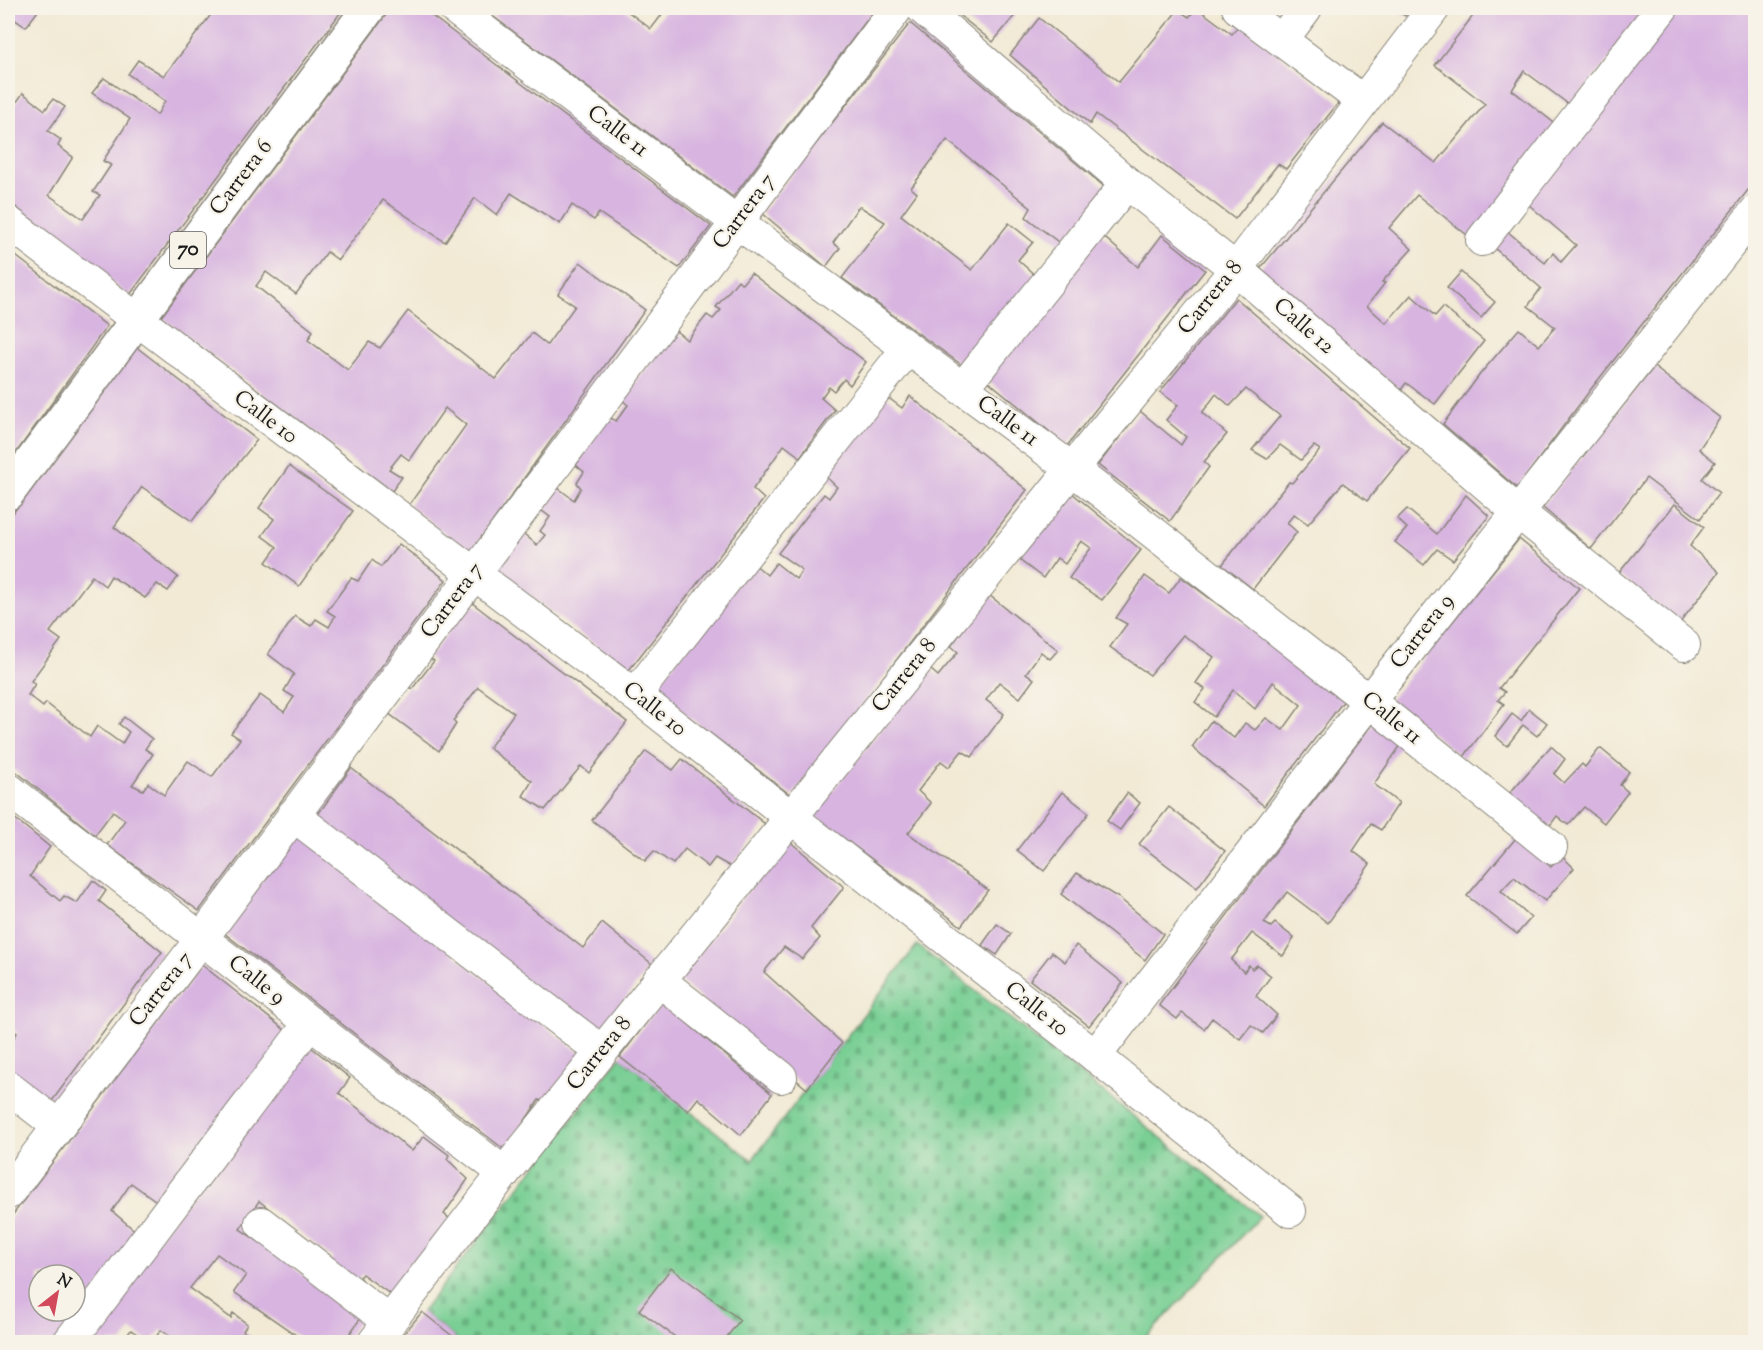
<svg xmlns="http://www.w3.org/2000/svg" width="1763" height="1350" font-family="'Sorts Mill Goudy',serif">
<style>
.cemetery{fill:url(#cemetery-stones);stroke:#4a7658;stroke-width:1.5}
.building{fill:#d8b5e0;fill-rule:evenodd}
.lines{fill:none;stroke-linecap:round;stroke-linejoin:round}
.street-casing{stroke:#878378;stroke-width:34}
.primary-casing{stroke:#878378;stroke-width:36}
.street{stroke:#fff;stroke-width:32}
.primary{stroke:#fff;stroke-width:33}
.labels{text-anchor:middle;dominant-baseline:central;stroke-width:4.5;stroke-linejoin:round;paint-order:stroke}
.shield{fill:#f7f3e8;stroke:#5e5c59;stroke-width:1.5}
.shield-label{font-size:21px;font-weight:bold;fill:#1c1c1c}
.street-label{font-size:22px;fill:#1c1c1c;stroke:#f7f3e8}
</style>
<defs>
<pattern id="cemetery-stones" width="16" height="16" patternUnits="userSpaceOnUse" patternTransform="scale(1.5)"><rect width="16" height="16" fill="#79cf94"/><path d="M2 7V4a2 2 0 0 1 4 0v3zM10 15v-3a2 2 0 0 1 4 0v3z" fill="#68b17f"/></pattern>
</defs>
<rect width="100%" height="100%" fill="#f7f3e8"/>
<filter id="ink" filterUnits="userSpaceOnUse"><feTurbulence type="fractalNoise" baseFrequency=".0167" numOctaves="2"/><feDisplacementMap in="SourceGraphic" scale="12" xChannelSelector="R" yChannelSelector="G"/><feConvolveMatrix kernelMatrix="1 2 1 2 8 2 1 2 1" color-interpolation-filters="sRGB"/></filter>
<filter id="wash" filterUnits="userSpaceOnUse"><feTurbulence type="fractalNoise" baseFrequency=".008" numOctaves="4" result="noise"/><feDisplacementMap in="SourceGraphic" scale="24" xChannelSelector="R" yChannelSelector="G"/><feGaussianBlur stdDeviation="1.35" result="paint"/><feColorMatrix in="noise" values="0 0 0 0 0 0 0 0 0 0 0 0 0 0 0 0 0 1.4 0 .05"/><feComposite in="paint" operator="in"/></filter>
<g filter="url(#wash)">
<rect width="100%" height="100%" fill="#f2ead5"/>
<path class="cemetery" d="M917,945L1260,1216L1142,1342H460L422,1312L620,1057L752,1160Z"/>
<g id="blocks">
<g class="building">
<path d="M8,8H40L26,27L9,16L8,18Z"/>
<path d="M216,8H344L129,296L8,201V101L14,106L23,93L45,110L53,99L65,107L48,131L61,140L58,146L73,157L49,195L83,219L100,195L93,192L111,165L103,161L130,119L92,93L104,78L157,115L165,101L128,74L138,60L164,76Z"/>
<path d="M391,8H421L711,226L679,268L599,213L594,220L572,205L560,224L511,193L497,215L475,198L445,242L383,200L338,260L327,252L296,294L266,272L256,286L313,331L308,340L348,370L369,342L380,348L408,311L496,379L532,333L547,345L575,306L558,294L580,262L645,310L470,553L409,505L466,425L445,408L409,460L401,454L389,469L402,477L392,491L161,317Z"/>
<path d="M482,8H623L651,29L667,8H876L733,197Z"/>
<path d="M950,8H1021L993,42Z"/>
<path d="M1197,8L1232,34L1240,24L1339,102L1286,169L1278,164L1235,219L1096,114L1090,124L1010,55L1039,18L1119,82L1178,10L1189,17Z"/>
<path d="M1393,8H1412L1405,16Z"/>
<path d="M1479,8H1650L1571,106L1524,71L1512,90L1558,126L1472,239L1417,195L1389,228L1412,249L1382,282L1385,283L1367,306L1386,323L1411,295L1435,316L1443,307L1484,341L1435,404L1406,383L1401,390L1369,367L1259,270L1382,122L1436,163L1485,104L1435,65Z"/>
<path d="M1671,8H1756V180L1591,389L1517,488L1443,424L1481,373L1519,329L1539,346L1555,327L1528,306L1541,288L1493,247L1507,231L1545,263L1553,253L1561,262L1576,245L1522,199Z"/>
<path d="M910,23L1107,189L1062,245L1026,217L1031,208L947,140L911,188L917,193L901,215L972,270L1009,223L1033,242L1018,260L1037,277L966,368L842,278L885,222L859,206L833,243L840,248L826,267L762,213Z"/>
<path d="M1097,231L1138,267L1162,235L1205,270L1067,446L982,376Z"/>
<path d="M8,250L107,326L8,464Z"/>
<path d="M1461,272L1495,302L1481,318L1447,288Z"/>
<path d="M751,273L866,362L850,385L844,379L834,391L829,387L821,398L835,410L800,457L784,445L753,489L764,499L629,670L495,570L524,534L537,545L545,535L540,531L550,517L541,510L558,488L574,500L581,488L577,483L584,472L576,465L609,417L616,421L628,405L622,400L676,331L687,340L707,315L713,319L721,310L716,307L738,280L742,284Z"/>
<path d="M1236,298L1410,448L1367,501L1343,483L1308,524L1294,514L1287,523L1297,532L1253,589L1222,565L1289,482L1292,483L1320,450L1314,446L1301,460L1280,445L1267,459L1252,450L1280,416L1246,389L1230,406L1216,394L1202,413L1227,434L1204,462L1209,467L1170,521L1098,465L1140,411L1181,445L1186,437L1166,420L1178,405L1160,392Z"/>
<path d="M135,346L257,440L192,521L142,487L114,527L178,577L168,591L157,584L145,598L111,576L105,586L92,576L50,632L61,640L31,681L35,684L28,695L43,707L46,703L90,737L97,726L122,744L129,732L119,724L124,717L152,739L145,749L153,754L132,785L143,790L148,783L164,795L188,761L212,777L240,739L231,733L260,695L284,712L294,697L284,691L294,674L268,654L295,616L311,626L316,619L329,627L335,616L327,611L351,578L358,581L372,560L381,567L399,544L446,580L199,911L107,845L125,820L113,811L95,835L8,765V520Z"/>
<path d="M1654,367L1720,418L1699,449L1715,462L1702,479L1719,493L1700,519L1646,478L1591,549L1542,507Z"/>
<path d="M883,394L902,408L910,396L1027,490L792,796L654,690L752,562L767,575L776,563L796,579L802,570L778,553L824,494L829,498L837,487L823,474Z"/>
<path d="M289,466L353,511L299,586L266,562L277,547L262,536L274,519L259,508Z"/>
<path d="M1072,493L1141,550L1102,600L1069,578L1091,548L1081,541L1065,564L1057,558L1043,578L1018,559Z"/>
<path d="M1466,495L1489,516L1453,560L1437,549L1424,565L1395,542L1407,528L1397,519L1407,509L1437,534Z"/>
<path d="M1675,504L1704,527L1690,546L1719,572L1679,624L1618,574Z"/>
<path d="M1519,539L1579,588L1499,688L1505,692L1498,700L1504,704L1463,758L1390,700Z"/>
<path d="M1145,576L1169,593L1181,577L1345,699L1264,806L1192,747L1211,721L1234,738L1245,723L1255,730L1266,718L1283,730L1301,705L1273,682L1255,709L1233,690L1214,717L1195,702L1205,689L1196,683L1214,657L1183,635L1150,675L1110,647L1127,624L1116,618Z"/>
<path d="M989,595L1058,650L1050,659L1041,652L1026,673L1034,679L1020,698L999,682L986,700L1004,714L972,757L962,751L949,767L941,761L918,791L931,803L908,833L988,890L961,926L813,815L930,669L938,676L958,652L951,646Z"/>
<path d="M471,602L627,722L589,773L581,766L545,810L523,796L532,781L489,748L514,713L478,687L453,721L456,724L439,751L388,713L408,686L412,689L434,661L429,658Z"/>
<path d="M1529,709L1547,723L1537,736L1523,725L1507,746L1495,736L1512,714L1521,721Z"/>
<path d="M1373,723L1401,745L1374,784L1399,803L1381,830L1371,824L1353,851L1370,864L1328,923L1287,892L1264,923L1271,927L1275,923L1294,938L1283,956L1252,933L1231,960L1244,972L1249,965L1252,969L1257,965L1271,976L1256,996L1277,1015L1263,1033L1251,1025L1240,1039L1212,1018L1204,1029L1182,1013L1177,1019L1159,1005Z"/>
<path d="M1551,746L1565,759L1554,774L1564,783L1582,764L1585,767L1600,748L1629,772L1620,785L1628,792L1604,823L1584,807L1568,825L1557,816L1548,828L1508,795Z"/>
<path d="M646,751L673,770L682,759L765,824L731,867L715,858L708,867L685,849L673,864L654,851L645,861L592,820Z"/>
<path d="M351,768L583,948L602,923L652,964L597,1035L314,820Z"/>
<path d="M1062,792L1089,813L1044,871L1017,850Z"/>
<path d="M1127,793L1140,803L1120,830L1107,821Z"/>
<path d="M1169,807L1225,851L1197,888L1139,844Z"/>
<path d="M8,813L50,847L30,876L60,901L64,896L77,903L93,880L106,891L99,901L162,952L52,1101L8,1069V1045L17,1033L8,1025Z"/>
<path d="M297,831L581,1054L544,1102L539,1100L505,1150L224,933Z"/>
<path d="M1516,838L1551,867L1561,855L1574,868L1545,901L1514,877L1501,891L1531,918L1517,934L1467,896Z"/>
<path d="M788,840L844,887L811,928L820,938L802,959L784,947L764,972L842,1043L807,1089L679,980Z"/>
<path d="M1077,873L1119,898L1163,934L1145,960L1061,894Z"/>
<path d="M997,924L1011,934L997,955L982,945Z"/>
<path d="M1076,945L1123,983L1089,1026L1030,980L1052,952L1065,962Z"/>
<path d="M202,965L290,1034L162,1205L131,1183L112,1211L139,1234L57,1342H8V1221ZM39,1275H75V1311H39Z"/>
<path d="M662,1002L772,1094L741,1135L698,1098L688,1111L620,1057Z"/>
<path d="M307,1044L350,1078L339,1093L412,1151L424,1136L449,1155L447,1159L468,1179L444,1214L450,1219L394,1297L362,1274L356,1281L330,1262L333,1258L259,1201L240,1229L265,1246L269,1240L294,1258L290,1265L360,1319L344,1342H306L234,1292L246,1275L217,1254L190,1288L231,1318L233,1313L247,1324L243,1331L258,1342H178L161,1330L152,1342H149L131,1330L122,1342H80Z"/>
<path d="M671,1268L740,1320L723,1342H682L639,1310Z"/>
<path d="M422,1312L460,1342H397Z"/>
</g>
</g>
</g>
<g filter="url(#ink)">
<use href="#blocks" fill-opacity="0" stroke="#878378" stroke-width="1.5"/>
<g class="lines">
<g class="street-casing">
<g id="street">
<path d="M454,8L738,223L1072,469L1369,701L1551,847"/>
<path d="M922,8L1127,183L1236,269L1518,512L1684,645"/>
<path d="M1238,8L1363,101"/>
<path d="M1282,40L1306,8"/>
<path d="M8,222L635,695L1095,1056L1290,1211"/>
<path d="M1482,240L1662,8"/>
<path d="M962,389L1127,183"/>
<path d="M635,695L908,348"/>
<path d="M8,789L504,1173"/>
<path d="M293,815L601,1051"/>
<path d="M659,980L781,1077"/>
<path d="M1095,1056L1369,701L1756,211"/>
<path d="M8,1087L57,1125"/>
<path d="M8,1193L202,938L897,8"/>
<path d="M261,1223L390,1322"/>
<path d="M69,1342L310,1023"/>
<path d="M374,1342L504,1173L1072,469L1236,269L1434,8"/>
</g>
</g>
<g class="primary-casing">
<path id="primary" d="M8,493L369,8"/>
</g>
<use href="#street" class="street"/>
<use href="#primary" class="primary"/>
</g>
</g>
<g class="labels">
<rect class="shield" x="170" y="232" width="36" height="36" rx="4.5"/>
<g class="shield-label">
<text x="188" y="250">70</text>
</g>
<g class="street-label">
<text transform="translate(617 132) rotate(37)">Calle 11</text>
<text transform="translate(242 178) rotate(-53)">Carrera 6</text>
<text transform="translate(745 212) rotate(-53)">Carrera 7</text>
<text transform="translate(1211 298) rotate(-51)">Carrera 8</text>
<text transform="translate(1303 327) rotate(41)">Calle 12</text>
<text transform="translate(265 418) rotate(37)">Calle 10</text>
<text transform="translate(1007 422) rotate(36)">Calle 11</text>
<text transform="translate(453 601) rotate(-53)">Carrera 7</text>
<text transform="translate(1423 632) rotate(-52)">Carrera 9</text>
<text transform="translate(905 676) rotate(-51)">Carrera 8</text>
<text transform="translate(654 710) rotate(38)">Calle 10</text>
<text transform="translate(1391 719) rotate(39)">Calle 11</text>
<text transform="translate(256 981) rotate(38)">Calle 9</text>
<text transform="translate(162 990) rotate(-52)">Carrera 7</text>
<text transform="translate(1036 1010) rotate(38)">Calle 10</text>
<text transform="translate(600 1054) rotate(-51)">Carrera 8</text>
</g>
</g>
<rect width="1763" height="1350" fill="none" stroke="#f7f3e8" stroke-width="30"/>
<g transform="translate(57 1293) rotate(31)"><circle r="28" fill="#f7f3e8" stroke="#9f9d96" stroke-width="1.5"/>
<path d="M0-4.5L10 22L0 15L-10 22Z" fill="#d1495b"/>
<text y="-9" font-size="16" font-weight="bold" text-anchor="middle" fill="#1c1c1c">N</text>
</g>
</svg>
